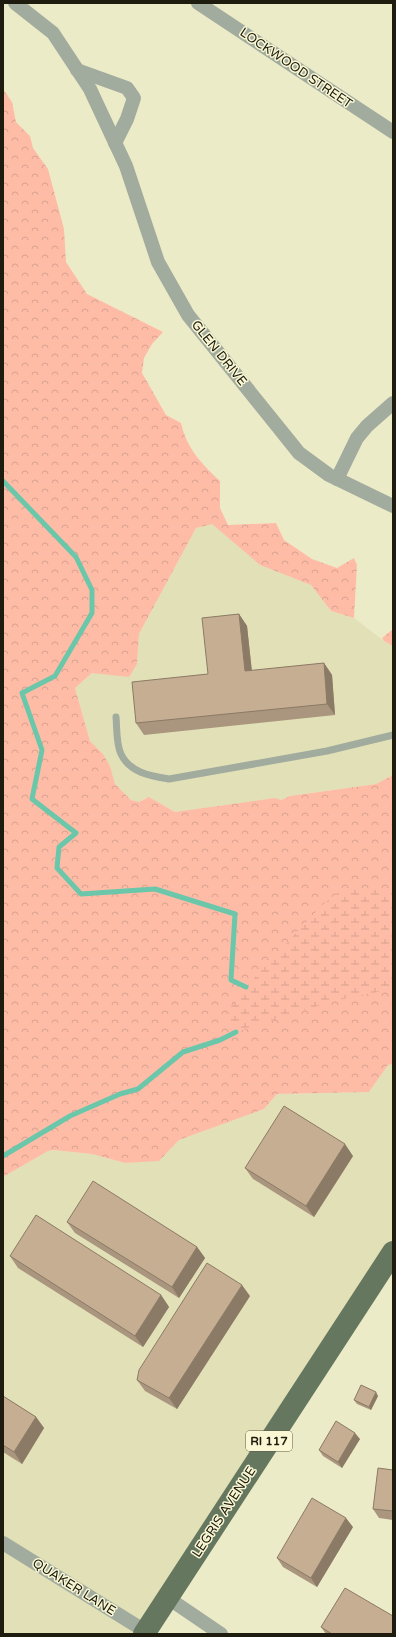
<svg xmlns="http://www.w3.org/2000/svg" width="396" height="1637" font-family="'Varela Round',sans-serif">
<style>
.built{fill:#e2e0b6}
.forest{fill:url(#forest-crowns)}
.wetland{fill:url(#wetland-marsh)}
.lines{fill:none;stroke-linecap:round;stroke-linejoin:round}
.stream{stroke:#6ac7aa;stroke-width:5}
.service{stroke:#a1ab9e;stroke-width:7}
.minor{stroke:#a1ab9e;stroke-width:14}
.primary{stroke:#667760;stroke-width:22}
.wall{fill:#aa967e}
.shaded-wall{fill:#8b7a66}
.building{fill:#c6ae92;stroke:#8b7a66}
.labels{text-anchor:middle;dominant-baseline:central;stroke-width:3;stroke-linejoin:round;paint-order:stroke}
.shield{fill:#faf8d4;stroke:#5f5e4a;stroke-width:1}
.shield-label{font-size:12px;font-weight:bold;fill:#1d1c0f}
.street-label{font-size:13px;fill:#1d1c0f;stroke:#faf8d4}
</style>
<defs>
<pattern id="forest-crowns" width="20" height="18" patternUnits="userSpaceOnUse"><rect width="20" height="18" fill="#febca7"/><path d="M2 6a3 3 0 1 1 6 0M12 15a3 3 0 1 1 6 0" fill="none" stroke="#d9a18f"/></pattern>
<pattern id="wetland-marsh" width="20" height="14" patternUnits="userSpaceOnUse"><rect width="20" height="14" fill="#febca7"/><path d="M1 5h8M5 5V1M11 12h8M15 12V8" fill="none" stroke="#d9a18f"/></pattern>
</defs>
<rect width="100%" height="100%" fill="#ecebc7"/>
<g class="built">
<path d="M212,523L260,565L311,585L331,611L354,618L384,641L393,646V775L376,784L290,796L281,800L175,812L149,797L139,802L131,800L115,784L110,766L103,754L90,741L75,688L92,673L137,664L139,634L196,528Z"/>
<path d="M393,1064V1263L155,1634H3V1177L48,1151L53,1150L92,1154L125,1163L160,1160L179,1140L264,1109L277,1094L369,1092L388,1065Z"/>
</g>
<g class="forest">
<path d="M3,89L12,102L16,122L30,136L33,148L48,169L64,229L66,262L87,294L163,332L152,344L144,358L142,373L166,415L181,423C187,449 202,464 220,481V508L228,525L276,523L284,540L312,559L337,568L354,558L357,565L354,618L331,611L311,585L260,565L212,524L196,528L139,634L137,664L129,677L92,673L75,688L90,741L103,754L110,766L115,784L131,800L139,802L149,797L175,812L275,798L281,800L290,796L376,784L393,775V1064L388,1065L369,1092L277,1094L264,1109L179,1140L159,1161L125,1163L92,1154L53,1150L48,1151L3,1177Z"/>
<path d="M393,629V646L384,641L382,638Z"/>
</g>
<path class="wetland" d="M358,889H393V990C339,996 288,1016 236,1032L223,1017L246,987L322,905L337,893Z"/>
<g class="lines">
<g class="stream">
<path d="M3,481L76,557L92,590V613L55,676L22,693L42,750L32,799L76,833L59,847L57,868L81,894L155,889L235,914L231,980L246,987"/>
<path d="M3,1156L70,1116L120,1094L138,1089L183,1052L220,1040L236,1032"/>
</g>
<path class="service" d="M116,717C117,728 116,744 121,754C130,773 151,776 169,779L327,751L393,735"/>
<g class="minor">
<path d="M15,3L53,33L90,89L126,166L158,262L188,315L299,453L329,475L393,506"/>
<path d="M198,3L393,132"/>
<path d="M77,70L127,88L134,98L127,119L115,143"/>
<path d="M337,479L357,438L367,426L393,403"/>
<path d="M3,1543L145,1631"/>
<path d="M168,1598L221,1634"/>
</g>
<path class="primary" d="M144,1634L393,1252"/>
</g>
<g class="wall">
<path d="M239,614L247,626L252,671L324,663L332,675L335,715L144,735L136,723L208,674Z"/>
<path d="M353,1156L314,1217L253,1179L245,1168Z"/>
<path d="M67,1222L197,1247L205,1258L179,1298L75,1233Z"/>
<path d="M10,1256L161,1295L169,1307L143,1347L18,1268Z"/>
<path d="M250,1296L177,1409L145,1391L137,1380Z"/>
<path d="M3,1396L36,1417L44,1428L22,1464L3,1452Z"/>
<path d="M378,1396L371,1410L357,1404L354,1400Z"/>
<path d="M360,1439L342,1468L323,1456L319,1450Z"/>
<path d="M393,1470V1520L379,1518L373,1509Z"/>
<path d="M353,1527L317,1587L283,1567L277,1558Z"/>
<path d="M321,1627L393,1634H326Z"/>
</g>
<g class="shaded-wall">
<path d="M239,614L247,626L253,683L245,671Z"/>
<path d="M324,663L332,675L335,715L327,704Z"/>
<path d="M345,1144L353,1156L314,1217L306,1206Z"/>
<path d="M197,1247L205,1258L179,1298L172,1287Z"/>
<path d="M242,1285L250,1296L177,1409L169,1398Z"/>
<path d="M161,1295L169,1307L143,1347L135,1336Z"/>
<path d="M376,1392L378,1396L371,1410L369,1407Z"/>
<path d="M36,1417L44,1428L22,1464L14,1452Z"/>
<path d="M355,1433L360,1439L342,1468L338,1462Z"/>
<path d="M346,1518L353,1527L317,1587L311,1578Z"/>
</g>
<g class="building">
<path d="M239,614L245,671L324,663L327,704L136,723L132,682L208,674L202,618Z"/>
<path d="M284,1106L345,1144L306,1206L245,1168Z"/>
<path d="M93,1181L197,1247L172,1287L67,1222Z"/>
<path d="M36,1215L161,1295L135,1336L10,1256Z"/>
<path d="M207,1263L242,1285L169,1398L137,1380L139,1370Z"/>
<path d="M361,1385L376,1392L369,1407L354,1400Z"/>
<path d="M3,1396L36,1417L14,1452L3,1445Z"/>
<path d="M336,1421L355,1433L338,1462L319,1450Z"/>
<path d="M378,1468L393,1470V1511L373,1509Z"/>
<path d="M312,1498L346,1518L311,1578L277,1558Z"/>
<path d="M345,1588L393,1616V1634H332L321,1627Z"/>
</g>
<g class="labels">
<rect class="shield" x="246" y="1431" width="46" height="20" rx="3"/>
<g class="shield-label">
<text x="269" y="1441">RI 117</text>
</g>
<g class="street-label">
<text transform="translate(296 68) rotate(34)">LOCKWOOD STREET</text>
<text transform="translate(219 353) rotate(51)">GLEN DRIVE</text>
<text transform="translate(224 1512) rotate(-57)">LEGRIS AVENUE</text>
<text transform="translate(74 1587) rotate(32)">QUAKER LANE</text>
</g>
</g>
<rect width="396" height="1637" fill="none" stroke="#1d1c0f" stroke-width="8"/>
</svg>
